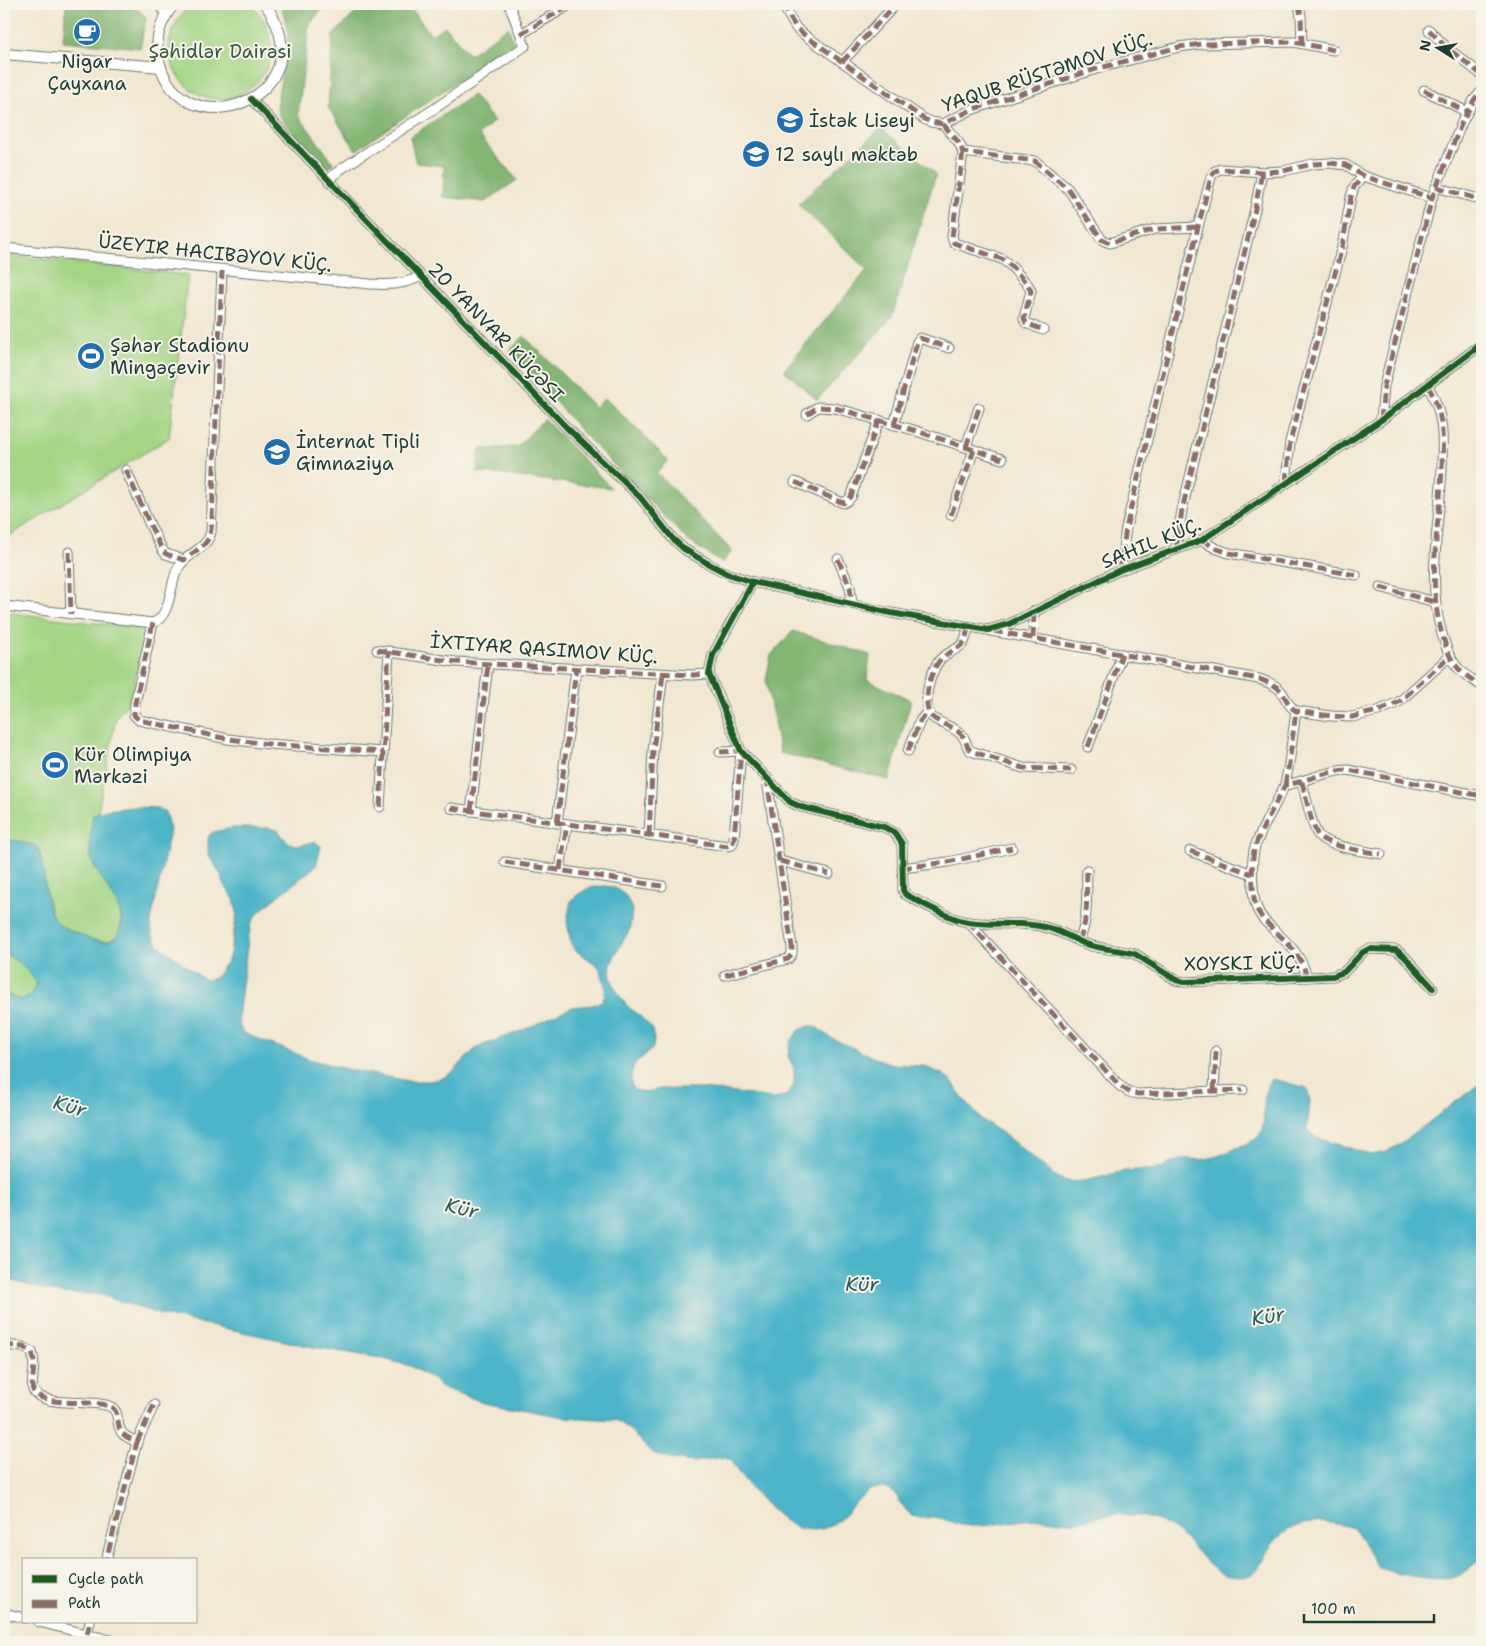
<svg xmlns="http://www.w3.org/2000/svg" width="1486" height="1646" font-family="'Shantell Sans',sans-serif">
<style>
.green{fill:#a3d584;stroke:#61895c}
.forest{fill:#82b672;stroke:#507a53}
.water{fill:#4bb4c8;stroke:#35787e}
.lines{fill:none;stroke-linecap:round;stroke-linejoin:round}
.minor-casing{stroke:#69786b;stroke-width:11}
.major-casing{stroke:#69786b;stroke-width:12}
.minor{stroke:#fff;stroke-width:9}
.major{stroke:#fff;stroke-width:10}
.quiet{stroke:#8d6e63;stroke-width:5;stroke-dasharray:10 5;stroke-linecap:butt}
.cycleway-casing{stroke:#f7f3e8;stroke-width:9}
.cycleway{stroke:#1b5e20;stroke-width:6}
.labels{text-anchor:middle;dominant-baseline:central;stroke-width:4;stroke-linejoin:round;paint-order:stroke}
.park-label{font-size:19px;fill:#395b44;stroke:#f7f3e8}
.poi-label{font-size:19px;fill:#1f3d34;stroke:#f7f3e8;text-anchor:start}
.street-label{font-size:19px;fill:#1f3d34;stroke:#f7f3e8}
.water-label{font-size:20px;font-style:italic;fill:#2a5b59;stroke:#f7f3e8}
</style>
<rect width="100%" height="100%" fill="#f7f3e8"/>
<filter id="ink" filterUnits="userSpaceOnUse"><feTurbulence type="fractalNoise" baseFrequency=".02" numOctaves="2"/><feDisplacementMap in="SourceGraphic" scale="10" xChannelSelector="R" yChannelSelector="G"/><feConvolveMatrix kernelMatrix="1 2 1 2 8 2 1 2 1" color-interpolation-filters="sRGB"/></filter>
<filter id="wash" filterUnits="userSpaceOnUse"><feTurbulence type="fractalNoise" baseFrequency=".0096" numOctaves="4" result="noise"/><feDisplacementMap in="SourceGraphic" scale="20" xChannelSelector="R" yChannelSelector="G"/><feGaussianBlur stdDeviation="1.12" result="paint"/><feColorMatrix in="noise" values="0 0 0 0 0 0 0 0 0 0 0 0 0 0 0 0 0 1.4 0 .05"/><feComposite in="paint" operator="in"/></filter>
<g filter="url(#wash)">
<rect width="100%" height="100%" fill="#f2e7d0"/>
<g class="green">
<path d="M192,4H248C264,14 271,31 271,49C271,63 264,77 253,86C202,130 133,54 192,4Z"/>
<path d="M4,255L188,275L169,438L4,539Z"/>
<path d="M4,612L145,629L131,699L116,718L98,812L93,815C92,829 88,847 92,861C101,884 130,905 118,933C114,941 107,942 99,941C87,939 62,930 55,920C46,907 43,869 40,853L36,846L18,841L4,840Z"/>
<path d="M4,954C17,959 31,972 37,984C30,1003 19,1001 4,993Z"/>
</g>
<g class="forest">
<path d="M113,4H132L146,17L140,48L63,41L66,5L108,8Z"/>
<path d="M281,4H325L309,26L298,115L334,164L328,168C316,155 285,127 278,113C274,103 287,54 288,38C288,27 283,14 281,4Z"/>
<path d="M365,4H408L431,35L445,26L469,55L508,27L514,43L356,150L328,107L333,35Z"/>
<path d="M473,95L494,121L479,135L517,180L485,202L443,197L444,166L416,163L410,137Z"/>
<path d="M881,128L936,174L892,317L817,400L784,370L867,270L798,204Z"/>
<path d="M524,336L595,407L605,398L668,460L657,473L732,551L722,563L687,540L581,431L510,350Z"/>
<path d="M544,419L611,488L477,472L480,449L517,447Z"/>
<path d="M793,631L870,655L867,680L911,700L889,780L780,753L766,680L771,655Z"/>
</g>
<path class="water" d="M134,807L159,808L165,812L170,830L151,922L152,933L157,944L205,980L215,978L229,958L237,913L234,899L224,884L220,873L208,854V838L210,834L214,832L232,828H268L278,830C289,846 295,849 314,841L321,846L316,866L260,911L252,922L248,939L238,1018C239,1027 241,1031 248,1035L312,1060L350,1070L409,1081H430L443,1078L453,1072L474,1050L485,1044L521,1031L572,1007L593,1005L603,1000L606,989L601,971L597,965L575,950L571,944L567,921L571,901L577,895L589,888L604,886L614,887L625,895L632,908L630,929L616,953L611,964L610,974L614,986L621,998L629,1008L637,1013L652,1028L654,1040L653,1048L635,1064L632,1070L631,1084L635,1090L644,1092L660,1089H703L760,1096L775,1099L787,1095L794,1085V1068L788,1056L790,1043L798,1031L809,1026L816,1027L831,1038L875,1058L892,1064L923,1066L943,1074L953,1083L961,1096L981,1119L1001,1132L1058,1178C1079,1188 1105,1174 1126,1171C1136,1169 1148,1171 1157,1169C1166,1167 1173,1161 1182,1159C1190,1158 1198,1161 1206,1159C1223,1156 1240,1146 1256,1139C1272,1125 1256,1091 1273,1079L1307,1088L1310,1101L1307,1130L1317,1138L1372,1155L1386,1152L1400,1144L1482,1082V1559C1473,1565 1464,1575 1453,1578C1440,1581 1388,1575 1378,1566C1370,1558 1363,1539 1353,1528C1322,1519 1292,1518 1271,1546C1264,1555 1262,1567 1252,1574C1246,1578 1237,1577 1230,1576C1212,1574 1199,1552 1187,1541C1178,1532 1168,1524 1155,1520C1138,1514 1114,1513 1095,1517C1089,1518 1083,1521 1077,1522C1063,1523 1050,1518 1036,1519C1011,1520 986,1529 961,1525C953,1524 947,1519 940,1518C931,1516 922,1520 913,1516C901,1510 899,1490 884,1488C851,1483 850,1541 799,1528C780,1524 750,1487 738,1472C733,1465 733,1460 723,1457L694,1462L669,1459L652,1453L624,1425L615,1420L564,1417L483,1402L443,1388L433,1379L410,1366L380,1358L313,1347L158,1314L98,1294L58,1293L4,1279V993L21,1000L30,996L37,984C31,972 17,959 4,954V840L18,841L36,846C49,868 41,899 54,919C61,928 74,932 84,936C93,940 107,946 116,937C135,914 99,881 92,861C88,847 91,829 93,815L106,810Z"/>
</g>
<g filter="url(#ink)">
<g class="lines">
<g class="minor-casing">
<g id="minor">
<path d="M782,4L796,28L807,37L924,119L931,122L943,124L971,110L1010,97L1096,69L1179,47L1202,44L1294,42L1334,50"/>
<path d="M1299,4L1301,17L1302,43"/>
<path d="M1429,30L1446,47L1482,75"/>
<path d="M521,34L571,4"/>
<path d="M842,62L896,4"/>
<path d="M1424,90L1467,112"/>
<path d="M251,99L567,428L640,497L673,539L684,549L707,563L728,574L753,582L891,613L988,630L1009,624L1120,570L1202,540L1381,420L1482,344"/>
<path d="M943,124L959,143L963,152L1035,161L1068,189L1102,240L1110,243L1155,229L1198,227"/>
<path d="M963,152L952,237L954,243L1002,259L1011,266L1028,285L1031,291L1024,318L1026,323L1043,330"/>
<path d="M329,179L341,169L437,107L525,46L509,4"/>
<path d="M1436,187L1482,200"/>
<path d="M4,248L370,284C389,285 404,285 421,276"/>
<path d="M1428,386C1444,414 1443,436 1442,467C1440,522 1426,581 1442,634C1446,647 1449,658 1458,668C1464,675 1474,681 1482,686"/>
<path d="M807,414L818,407L835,408L910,429L1002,459"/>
<path d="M1381,420L1384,386L1389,366L1432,198L1462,122L1474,100L1482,91"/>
<path d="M894,425L917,342L920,338L949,348"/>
<path d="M966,447L979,408"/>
<path d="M126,470L150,525L163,551L166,554L184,560"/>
<path d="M795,482L843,503L847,501L851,497L879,420"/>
<path d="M1286,482L1290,442L1342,247L1351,197L1354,187L1363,176"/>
<path d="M951,515L974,450"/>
<path d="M1202,540L1215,548L1229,553L1356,575"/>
<path d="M1176,549L1182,510L1255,209L1262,172"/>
<path d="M69,552L71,614"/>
<path d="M838,559L850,587L852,604"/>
<path d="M1120,570L1126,528L1198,227L1211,177L1215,171L1221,169L1262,172L1283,171L1313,164L1330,163L1346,165L1363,176L1432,198"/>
<path d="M753,582L713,655L709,674L741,751L790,802L801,807L884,827L895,833L902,844L903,890L905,894C921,903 951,920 968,922C993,926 1019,921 1044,927C1060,930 1072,939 1086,944C1102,950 1119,949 1135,954L1176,980L1184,982L1333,976L1344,972L1363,952L1370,949L1396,950L1404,956L1433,988"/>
<path d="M1380,587L1435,602"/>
<path d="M4,606L153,623C171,616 170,585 177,570C185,553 207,550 211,532L222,271"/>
<path d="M153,623L135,703L134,715L139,720L228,739L269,744L383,752"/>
<path d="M968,627C965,649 960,645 943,657C931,666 920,705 932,717C941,725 958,727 964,738C967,743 966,747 971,751L1023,768L1071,770"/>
<path d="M991,631L1259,679C1267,682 1275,684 1281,691C1286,698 1288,706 1296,711L1331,716L1352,717L1378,711L1399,702L1449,657"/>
<path d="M1033,638L1034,611"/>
<path d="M377,650L456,662L692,675L709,674"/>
<path d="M1088,747L1122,654"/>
<path d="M908,751L920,721L928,711"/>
<path d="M1302,782C1305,793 1312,828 1318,835C1327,847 1365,851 1381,854"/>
<path d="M1285,785L1289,764L1296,711"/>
<path d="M380,807L389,651"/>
<path d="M451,808L728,846L732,845L734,839L741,751L720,752"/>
<path d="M471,811L488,664"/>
<path d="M557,823L576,669"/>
<path d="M649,835L653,750L663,674"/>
<path d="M1190,851L1252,874"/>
<path d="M780,861L829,874"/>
<path d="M505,862L662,886"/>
<path d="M902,868L948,862L1012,848"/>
<path d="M560,870L567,824"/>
<path d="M968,922L1120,1086L1129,1092L1138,1094L1243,1090"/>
<path d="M1079,941C1089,919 1086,894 1087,870"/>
<path d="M725,975L788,959L792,954V947L767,780"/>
<path d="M1307,977C1299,949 1283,940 1264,920C1255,910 1253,898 1253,885C1252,873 1252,862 1254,850C1260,830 1276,804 1285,785C1306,782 1327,770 1348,770L1482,796"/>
<path d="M1214,1091L1216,1051"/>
<path d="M4,1345L23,1347L32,1352C37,1365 30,1384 33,1390C43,1409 93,1398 111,1407C121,1412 115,1427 123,1434C126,1437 133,1440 137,1442L106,1560"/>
<path d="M137,1442L154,1405"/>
<path d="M4,1613L24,1618"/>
<path d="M39,1622L118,1642"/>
<path d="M87,1634L90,1622"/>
</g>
</g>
<g class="major-casing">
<g id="major">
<path d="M158,4L167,13"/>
<path d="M174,4C161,20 154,40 159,61C182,154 330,95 265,4"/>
<path d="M4,54L161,67"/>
</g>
</g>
<use href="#minor" class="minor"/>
<use href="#major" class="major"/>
<g class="quiet">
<path d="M782,4L796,28L807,37L924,119L931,122L943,124L971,110L1010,97L1096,69L1179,47L1202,44L1294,42L1334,50"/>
<path d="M1299,4L1301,17L1302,43"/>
<path d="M1429,30L1446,47L1482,75"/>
<path d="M521,34L571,4"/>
<path d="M842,62L896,4"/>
<path d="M1424,90L1467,112"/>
<path d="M943,124L959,143L963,152L1035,161L1068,189L1102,240L1110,243L1155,229L1198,227"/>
<path d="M963,152L952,237L954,243L1002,259L1011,266L1028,285L1031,291L1024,318L1026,323L1043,330"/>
<path d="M1436,187L1482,200"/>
<path d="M1428,386C1444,414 1443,436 1442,467C1440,522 1426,581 1442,634C1446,647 1449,658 1458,668C1464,675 1474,681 1482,686"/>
<path d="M807,414L818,407L835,408L910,429L1002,459"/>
<path d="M1381,420L1384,386L1389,366L1432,198L1462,122L1474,100L1482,91"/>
<path d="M894,425L917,342L920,338L949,348"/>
<path d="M966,447L979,408"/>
<path d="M126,470L150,525L163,551L166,554L184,560C203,544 211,547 212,518L222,271"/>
<path d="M795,482L843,503L847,501L851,497L879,420"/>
<path d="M1286,482L1290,442L1342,247L1351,197L1354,187L1363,176"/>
<path d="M951,515L974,450"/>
<path d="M1202,540L1215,548L1229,553L1356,575"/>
<path d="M1176,549L1182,510L1255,209L1262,172"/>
<path d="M69,552L71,614"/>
<path d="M838,559L850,587L852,604"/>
<path d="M1120,570L1126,528L1198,227L1211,177L1215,171L1221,169L1262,172L1283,171L1313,164L1330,163L1346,165L1363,176L1432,198"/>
<path d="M1380,587L1435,602"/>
<path d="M153,623L135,703L134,715L139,720L228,739L269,744L383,752"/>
<path d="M968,627C965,649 960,645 943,657C931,666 920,705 932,717C941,725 958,727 964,738C967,743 966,747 971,751L1023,768L1071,770"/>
<path d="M993,631L1259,679C1267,682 1275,684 1281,691C1286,698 1288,706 1296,711L1331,716L1352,717L1378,711L1399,702L1449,657"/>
<path d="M1033,638L1034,611"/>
<path d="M377,650L456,662L692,675L709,674"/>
<path d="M1088,747L1122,654"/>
<path d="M908,751L920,721L928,711"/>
<path d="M1302,782C1305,793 1312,828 1318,835C1327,847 1365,851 1381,854"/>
<path d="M1285,785L1289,764L1296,711"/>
<path d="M380,807L389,651"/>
<path d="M451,808L728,846L732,845L734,839L741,751L720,752"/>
<path d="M471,811L488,664"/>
<path d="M557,823L576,669"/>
<path d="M649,835L653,750L663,674"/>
<path d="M1190,851L1252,874"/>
<path d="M780,861L829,874"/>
<path d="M505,862L662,886"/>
<path d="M902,868L948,862L1012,848"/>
<path d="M560,870L567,824"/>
<path d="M968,922L1120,1086L1129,1092L1138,1094L1243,1090"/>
<path d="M1079,941C1089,919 1086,894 1087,870"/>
<path d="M725,975L788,959L792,954V947L767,780"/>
<path d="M1307,977C1299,949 1283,940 1264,920C1255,910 1253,898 1253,885C1252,873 1252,862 1254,850C1260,830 1276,804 1285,785C1306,782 1327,770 1348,770L1482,796"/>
<path d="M1214,1091L1216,1051"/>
<path d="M4,1345L23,1347L32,1352C37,1365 30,1384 33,1390C43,1409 93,1398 111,1407C121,1412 115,1427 123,1434C126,1437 133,1440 137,1442L106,1560"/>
<path d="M137,1442L154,1405"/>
<path d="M87,1634L90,1622"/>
</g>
<g class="cycleway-casing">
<g id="cycleway">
<path d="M251,99L567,428L640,497L673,539L684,549L707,563L728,574L753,582L891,613L988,630L1009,624L1120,570L1202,540L1381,420L1482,344"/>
<path d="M753,582L713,655L709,674L741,751L790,802L801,807L884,827L895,833L902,844L903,890L905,894C921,903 951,920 968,922C993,926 1019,921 1044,927C1060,930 1072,939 1086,944C1102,950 1119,949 1135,954L1176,980L1184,982L1333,976L1344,972L1363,952L1370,949L1396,950L1404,956L1433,988"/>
</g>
</g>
<use href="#cycleway" class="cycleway"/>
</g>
</g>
<defs>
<g id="cafe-disc" transform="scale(1.4375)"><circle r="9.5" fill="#1f6fb2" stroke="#f7f3e8"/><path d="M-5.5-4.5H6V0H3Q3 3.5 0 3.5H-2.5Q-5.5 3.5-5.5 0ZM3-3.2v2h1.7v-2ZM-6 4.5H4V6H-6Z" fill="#fff"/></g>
<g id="school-disc" transform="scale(1.4375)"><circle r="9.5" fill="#1f6fb2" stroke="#f7f3e8"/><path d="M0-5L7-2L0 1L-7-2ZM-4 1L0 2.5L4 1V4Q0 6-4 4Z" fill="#fff"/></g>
<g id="stadium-disc" transform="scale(1.4375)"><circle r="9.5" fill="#1f6fb2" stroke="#f7f3e8"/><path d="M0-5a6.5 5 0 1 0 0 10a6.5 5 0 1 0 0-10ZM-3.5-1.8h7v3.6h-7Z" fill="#fff"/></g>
</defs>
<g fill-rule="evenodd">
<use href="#cafe-disc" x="87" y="32"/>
<use href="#school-disc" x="790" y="120"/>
<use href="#school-disc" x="756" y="154"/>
<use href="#stadium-disc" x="91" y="356"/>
<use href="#school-disc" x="277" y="452"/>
<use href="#stadium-disc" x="55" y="765"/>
</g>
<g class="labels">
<g class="park-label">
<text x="220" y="51">Şəhidlər Dairəsi</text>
</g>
<g class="poi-label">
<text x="87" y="61" text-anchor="middle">Nigar<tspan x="87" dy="22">Çayxana</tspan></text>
<text x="809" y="120">İstək Liseyi</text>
<text x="775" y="154">12 saylı məktəb</text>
<text x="110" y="345">Şəhər Stadionu<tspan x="110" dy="22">Mingəçevir</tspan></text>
<text x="296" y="441">İnternat Tipli<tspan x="296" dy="22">Gimnaziya</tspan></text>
<text x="74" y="754">Kür Olimpiya<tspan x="74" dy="22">Mərkəzi</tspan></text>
</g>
<g class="street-label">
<text transform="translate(1047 72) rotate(-18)">YAQUB RÜSTƏMOV KÜÇ.</text>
<text transform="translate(215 253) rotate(6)">ÜZEYIR HACIBƏYOV KÜÇ.</text>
<text transform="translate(496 332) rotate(46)">20 YANVAR KÜÇƏSI</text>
<text transform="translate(1151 543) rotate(-22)">SAHIL KÜÇ.</text>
<text transform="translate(544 649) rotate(4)">İXTIYAR QASIMOV KÜÇ.</text>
<text transform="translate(1242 963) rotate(-1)">XOYSKI KÜÇ.</text>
</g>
<g class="water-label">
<text transform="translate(70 1106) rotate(16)">Kür</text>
<text transform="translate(462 1208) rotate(13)">Kür</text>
<text x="862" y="1284">Kür</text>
<text transform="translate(1268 1316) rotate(-9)">Kür</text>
</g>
</g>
<rect width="1486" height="1646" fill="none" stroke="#f7f3e8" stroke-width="20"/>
<rect x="22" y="1558" width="175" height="65" fill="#f7f3e8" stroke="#a1aaa0"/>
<rect x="32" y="1575" width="25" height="8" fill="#1b5e20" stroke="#a1aaa0"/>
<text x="68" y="1584" font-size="15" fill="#1f3d34">Cycle path</text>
<rect x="32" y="1600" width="25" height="8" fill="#8d6e63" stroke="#a1aaa0"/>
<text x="68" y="1608" font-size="15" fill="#1f3d34">Path</text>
<g transform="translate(1438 48) rotate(281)" stroke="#f7f3e8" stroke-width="4" paint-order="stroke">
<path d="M0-4L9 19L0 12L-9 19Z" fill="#1f3d34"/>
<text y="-8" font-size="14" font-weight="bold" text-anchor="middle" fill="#1f3d34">N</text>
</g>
<path d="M1304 1614v8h130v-8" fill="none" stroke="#1f3d34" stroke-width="2.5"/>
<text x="1311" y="1614" font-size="15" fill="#1f3d34" stroke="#f7f3e8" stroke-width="4" paint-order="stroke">100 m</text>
</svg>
